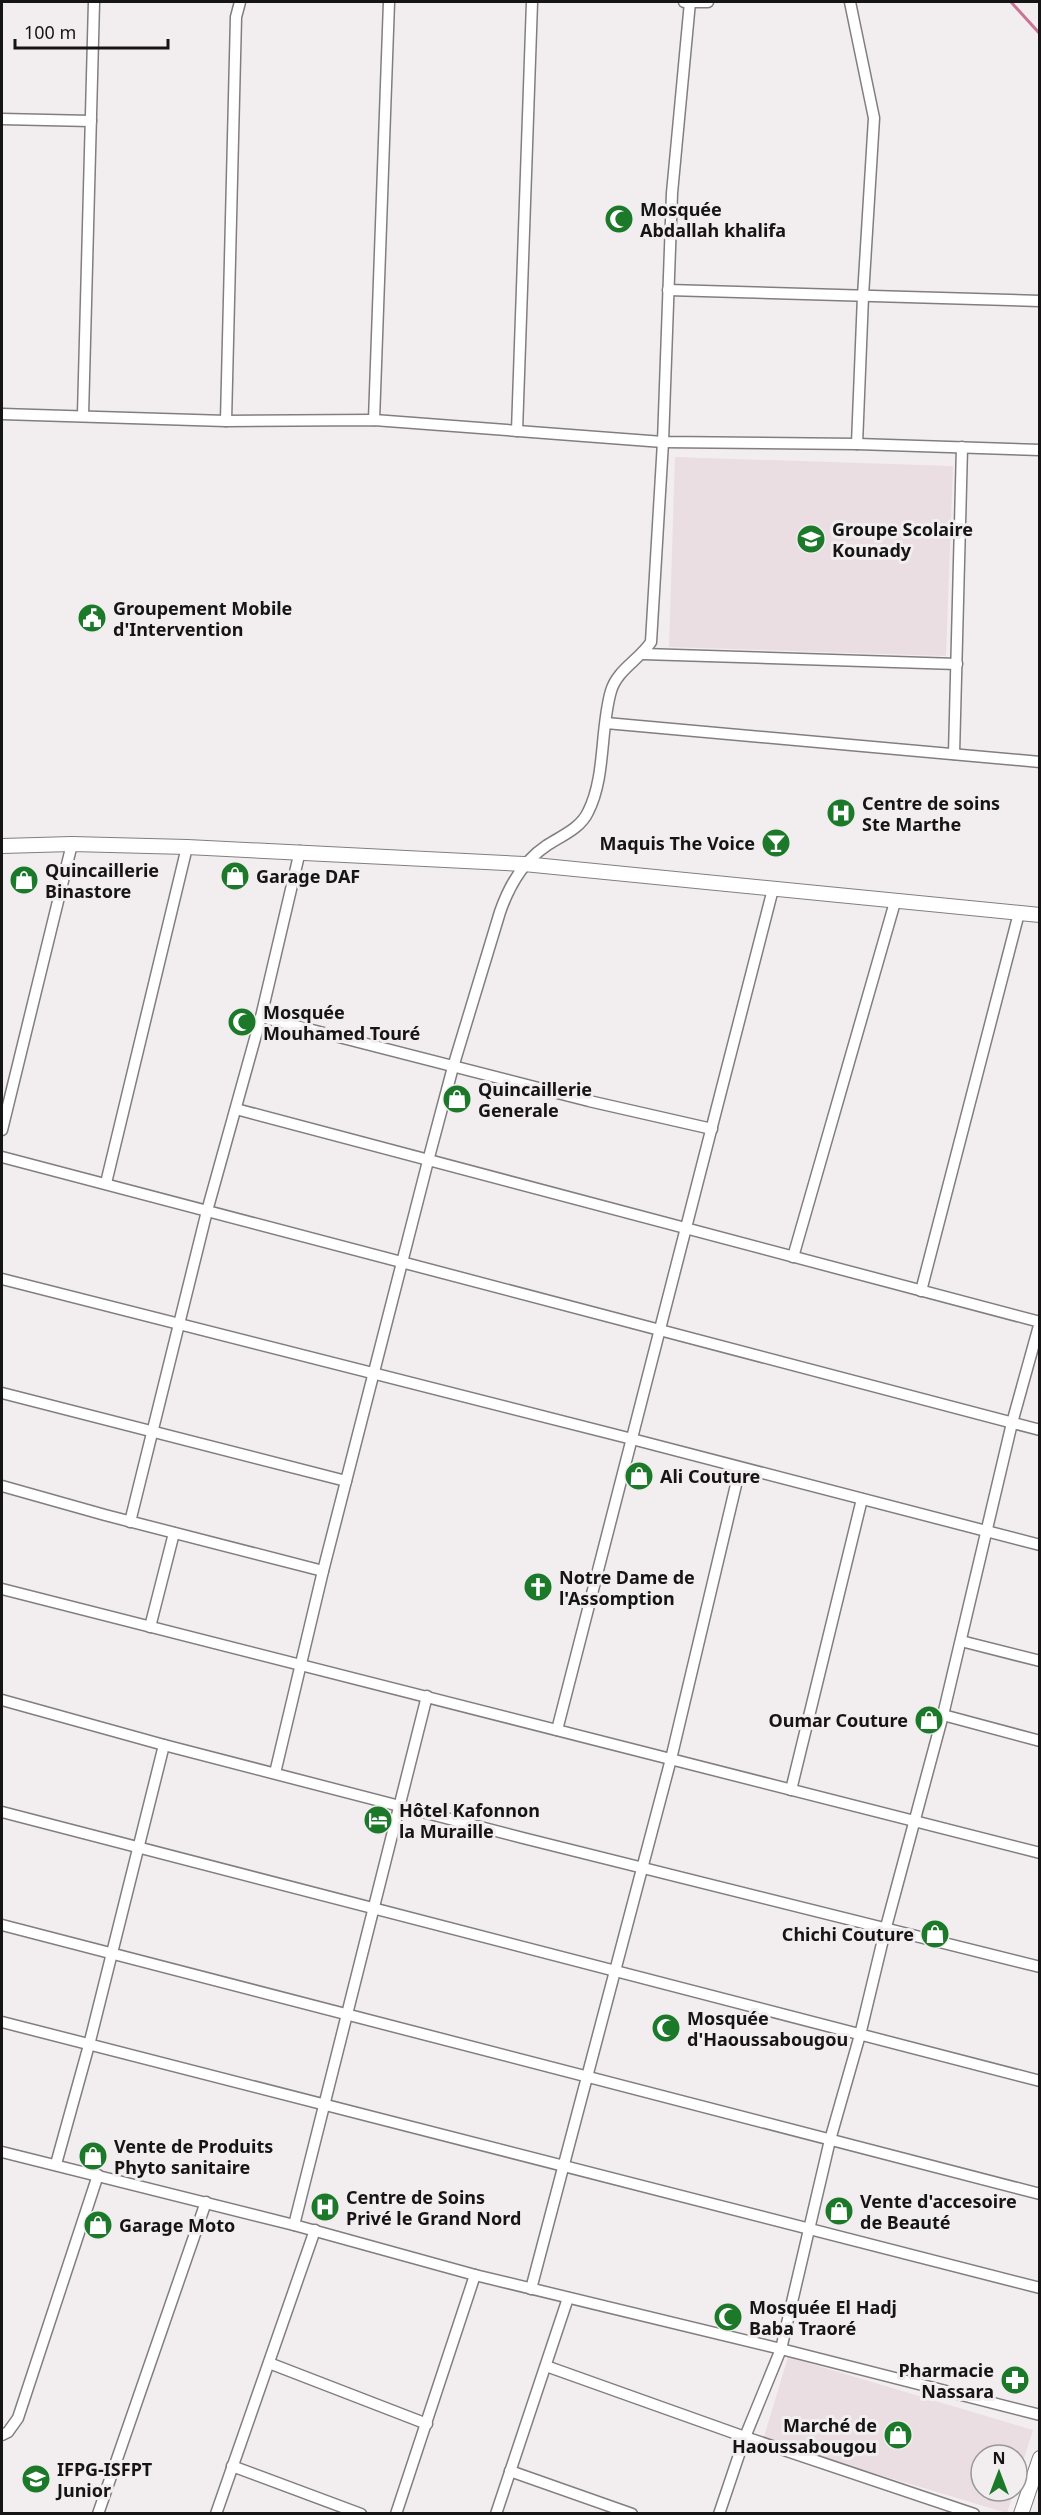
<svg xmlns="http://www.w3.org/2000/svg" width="1041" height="2515" font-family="'Noto Sans',sans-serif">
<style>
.built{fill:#eadee2}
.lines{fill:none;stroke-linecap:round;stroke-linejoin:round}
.stream{stroke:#ca7496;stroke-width:3}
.minor-casing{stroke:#827e80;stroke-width:13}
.tertiary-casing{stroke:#827e80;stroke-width:16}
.minor{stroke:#fff;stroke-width:10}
.tertiary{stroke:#fff;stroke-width:14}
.labels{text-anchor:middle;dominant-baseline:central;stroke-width:6;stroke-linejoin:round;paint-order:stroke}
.poi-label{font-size:18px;font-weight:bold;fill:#161515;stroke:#f2eeef;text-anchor:start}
</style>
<rect width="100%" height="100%" fill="#f2eeef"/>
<g class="built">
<path d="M675,457L953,466L946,656L669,647Z"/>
<path d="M788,2357L1033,2430L1017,2481V2455H981V2491H1014L1007,2513L763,2440Z"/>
</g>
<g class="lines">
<path class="stream" d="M1011,2L1040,34"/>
<g class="minor-casing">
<g id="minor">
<path d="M684,2H708"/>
<path d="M850,2L874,118L863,296L857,444"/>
<path d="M2,119L91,121"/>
<path d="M668,290L1040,301"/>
<path d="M2,414L226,421L374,420L663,442L857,444L1040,450"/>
<path d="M83,415L94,2"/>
<path d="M374,420L389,2"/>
<path d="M226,421L236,17L240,2"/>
<path d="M517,431L532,2"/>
<path d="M643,654L957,664"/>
<path d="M606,723L1040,762"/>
<path d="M954,754L962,447"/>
<path d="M261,1017L589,1101L712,1129"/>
<path d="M236,1109L1040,1322"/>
<path d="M2,1130L72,844"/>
<path d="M2,1157L1040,1430"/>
<path d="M106,1183L187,847"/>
<path d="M793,1257L895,902"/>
<path d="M2,1279L632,1439L1040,1545"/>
<path d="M921,1291L1019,913"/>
<path d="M2,1393L346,1481"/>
<path d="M2,1486L105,1515L323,1571"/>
<path d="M130,1522L207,1211L261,1017L300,851"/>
<path d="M2,1589L1040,1853"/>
<path d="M150,1627L174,1533"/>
<path d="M961,1641L1040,1661"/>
<path d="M2,1700L164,1745L523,1838L1040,1967"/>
<path d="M943,1715L1040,1741"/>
<path d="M557,1730L773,889"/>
<path d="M275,1773L323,1571L428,1161L453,1067L500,912C509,886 522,862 546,846C561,836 580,829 588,812C606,777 600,728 611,691C617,670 639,660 651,642L663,442L672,193L690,2"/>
<path d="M791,1790L862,1499"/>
<path d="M2,1812L1040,2081"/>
<path d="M2,1925L1040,2194"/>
<path d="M2,2022L1040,2288"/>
<path d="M2,2152L294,2225L475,2275L781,2349L1040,2415"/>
<path d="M56,2164L89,2045L164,1745"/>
<path d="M294,2225L427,1696"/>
<path d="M531,2289L671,1759L740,1468"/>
<path d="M269,2363L427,2424"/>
<path d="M546,2366L745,2437L974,2514"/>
<path d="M2,2435L8,2432L18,2418L98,2175"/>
<path d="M232,2466L361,2514"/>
<path d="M510,2471L632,2514"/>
<path d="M98,2514L206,2202"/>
<path d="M216,2514L315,2230"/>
<path d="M396,2514L475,2275"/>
<path d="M496,2514L568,2298"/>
<path d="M719,2514L745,2437L781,2349L830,2140L860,2035L886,1927L943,1715L1012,1423L1040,1322"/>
</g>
</g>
<g class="tertiary-casing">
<g id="tertiary">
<path d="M2,846L72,844L187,847L524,864L1040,915"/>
<path d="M1021,2514L1040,2458"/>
</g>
</g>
<use href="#minor" class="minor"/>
<use href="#tertiary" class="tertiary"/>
</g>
<defs>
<g id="mosque-disc" transform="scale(1.5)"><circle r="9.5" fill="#1c792a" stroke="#f2eeef"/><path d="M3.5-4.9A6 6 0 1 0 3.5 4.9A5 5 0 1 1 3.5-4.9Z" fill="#fff"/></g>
<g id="school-disc" transform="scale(1.5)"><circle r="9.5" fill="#1c792a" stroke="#f2eeef"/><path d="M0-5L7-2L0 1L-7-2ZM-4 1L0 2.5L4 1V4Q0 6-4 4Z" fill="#fff"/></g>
<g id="civic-disc" transform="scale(1.5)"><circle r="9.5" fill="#1c792a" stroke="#f2eeef"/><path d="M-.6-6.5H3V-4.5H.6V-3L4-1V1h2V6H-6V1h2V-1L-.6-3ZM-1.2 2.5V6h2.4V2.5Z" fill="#fff"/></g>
<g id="hospital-disc" transform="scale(1.5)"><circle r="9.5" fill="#1c792a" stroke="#f2eeef"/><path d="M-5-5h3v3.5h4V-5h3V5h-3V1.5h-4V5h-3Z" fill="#fff"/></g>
<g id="bar-disc" transform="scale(1.5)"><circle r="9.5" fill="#1c792a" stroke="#f2eeef"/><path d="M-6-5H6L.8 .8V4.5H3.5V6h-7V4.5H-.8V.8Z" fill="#fff"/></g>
<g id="shop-disc" transform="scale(1.5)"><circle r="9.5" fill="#1c792a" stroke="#f2eeef"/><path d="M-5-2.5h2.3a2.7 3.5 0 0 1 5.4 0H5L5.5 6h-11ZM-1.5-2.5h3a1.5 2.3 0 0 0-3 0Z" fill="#fff"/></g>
<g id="church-disc" transform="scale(1.5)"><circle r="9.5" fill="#1c792a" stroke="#f2eeef"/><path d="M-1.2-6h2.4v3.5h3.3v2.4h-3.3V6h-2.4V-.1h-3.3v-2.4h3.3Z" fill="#fff"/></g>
<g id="hotel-disc" transform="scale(1.5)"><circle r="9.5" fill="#1c792a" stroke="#f2eeef"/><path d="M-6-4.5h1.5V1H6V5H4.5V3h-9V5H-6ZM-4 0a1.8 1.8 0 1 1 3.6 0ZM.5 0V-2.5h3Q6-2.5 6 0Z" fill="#fff"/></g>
<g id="pharmacy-disc" transform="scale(1.5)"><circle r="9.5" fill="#1c792a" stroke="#f2eeef"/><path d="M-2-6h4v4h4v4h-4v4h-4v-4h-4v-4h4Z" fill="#fff"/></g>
</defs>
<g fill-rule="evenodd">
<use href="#mosque-disc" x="619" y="219"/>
<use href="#school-disc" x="811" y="539"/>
<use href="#civic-disc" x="92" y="618"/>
<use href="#hospital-disc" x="841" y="813"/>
<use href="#bar-disc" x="776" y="843"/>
<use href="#shop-disc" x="235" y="876"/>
<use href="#shop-disc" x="24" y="880"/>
<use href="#mosque-disc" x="242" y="1022"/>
<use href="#shop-disc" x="457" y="1099"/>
<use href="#shop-disc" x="639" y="1476"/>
<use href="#church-disc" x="538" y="1587"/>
<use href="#shop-disc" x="929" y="1720"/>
<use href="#hotel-disc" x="378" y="1820"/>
<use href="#shop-disc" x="935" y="1934"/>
<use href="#mosque-disc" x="666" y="2028"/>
<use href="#shop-disc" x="93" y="2156"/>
<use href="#hospital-disc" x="325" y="2207"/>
<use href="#shop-disc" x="839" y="2211"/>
<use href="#shop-disc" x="98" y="2225"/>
<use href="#mosque-disc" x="728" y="2317"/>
<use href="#pharmacy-disc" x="1015" y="2380"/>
<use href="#shop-disc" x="898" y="2435"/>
<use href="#school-disc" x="36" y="2479"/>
</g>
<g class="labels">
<g class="poi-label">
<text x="640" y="209">Mosquée<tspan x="640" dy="21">Abdallah khalifa</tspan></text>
<text x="832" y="529">Groupe Scolaire<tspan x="832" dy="21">Kounady</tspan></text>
<text x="113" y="608">Groupement Mobile<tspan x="113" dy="21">d'Intervention</tspan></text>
<text x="862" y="803">Centre de soins<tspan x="862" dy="21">Ste Marthe</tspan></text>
<text x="755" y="843" text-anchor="end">Maquis The Voice</text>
<text x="45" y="870">Quincaillerie<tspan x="45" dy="21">Binastore</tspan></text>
<text x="256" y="876">Garage DAF</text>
<text x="263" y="1012">Mosquée<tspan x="263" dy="21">Mouhamed Touré</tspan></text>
<text x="478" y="1089">Quincaillerie<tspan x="478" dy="21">Generale</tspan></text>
<text x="660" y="1476">Ali Couture</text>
<text x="559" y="1577">Notre Dame de<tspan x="559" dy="21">l'Assomption</tspan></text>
<text x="908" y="1720" text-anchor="end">Oumar Couture</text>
<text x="399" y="1810">Hôtel Kafonnon<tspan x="399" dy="21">la Muraille</tspan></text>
<text x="914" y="1934" text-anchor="end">Chichi Couture</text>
<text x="687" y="2018">Mosquée<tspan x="687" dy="21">d'Haoussabougou</tspan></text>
<text x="114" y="2146">Vente de Produits<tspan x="114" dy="21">Phyto sanitaire</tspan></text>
<text x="346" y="2197">Centre de Soins<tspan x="346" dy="21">Privé le Grand Nord</tspan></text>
<text x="860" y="2201">Vente d'accesoire<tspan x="860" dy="21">de Beauté</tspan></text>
<text x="119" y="2225">Garage Moto</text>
<text x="749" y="2307">Mosquée El Hadj<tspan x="749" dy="21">Baba Traoré</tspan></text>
<text x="994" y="2370" text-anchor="end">Pharmacie<tspan x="994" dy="21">Nassara</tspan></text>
<text x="877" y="2425" text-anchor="end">Marché de<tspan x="877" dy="21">Haoussabougou</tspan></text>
<text x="57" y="2469">IFPG-ISFPT<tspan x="57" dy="21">Junior</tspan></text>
</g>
</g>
<rect width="1041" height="2515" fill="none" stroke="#161515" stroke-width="6"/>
<g transform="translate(999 2473)"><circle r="28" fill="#f2eeef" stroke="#9a9798" stroke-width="1.5"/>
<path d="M0-4.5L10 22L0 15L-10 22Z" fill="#1c792a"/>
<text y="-9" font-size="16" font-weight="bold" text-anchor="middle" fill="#161515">N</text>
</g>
<path d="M15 39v9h153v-9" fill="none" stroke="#161515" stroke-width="3"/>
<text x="24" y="39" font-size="18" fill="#161515" stroke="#f2eeef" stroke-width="4.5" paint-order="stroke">100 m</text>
</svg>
